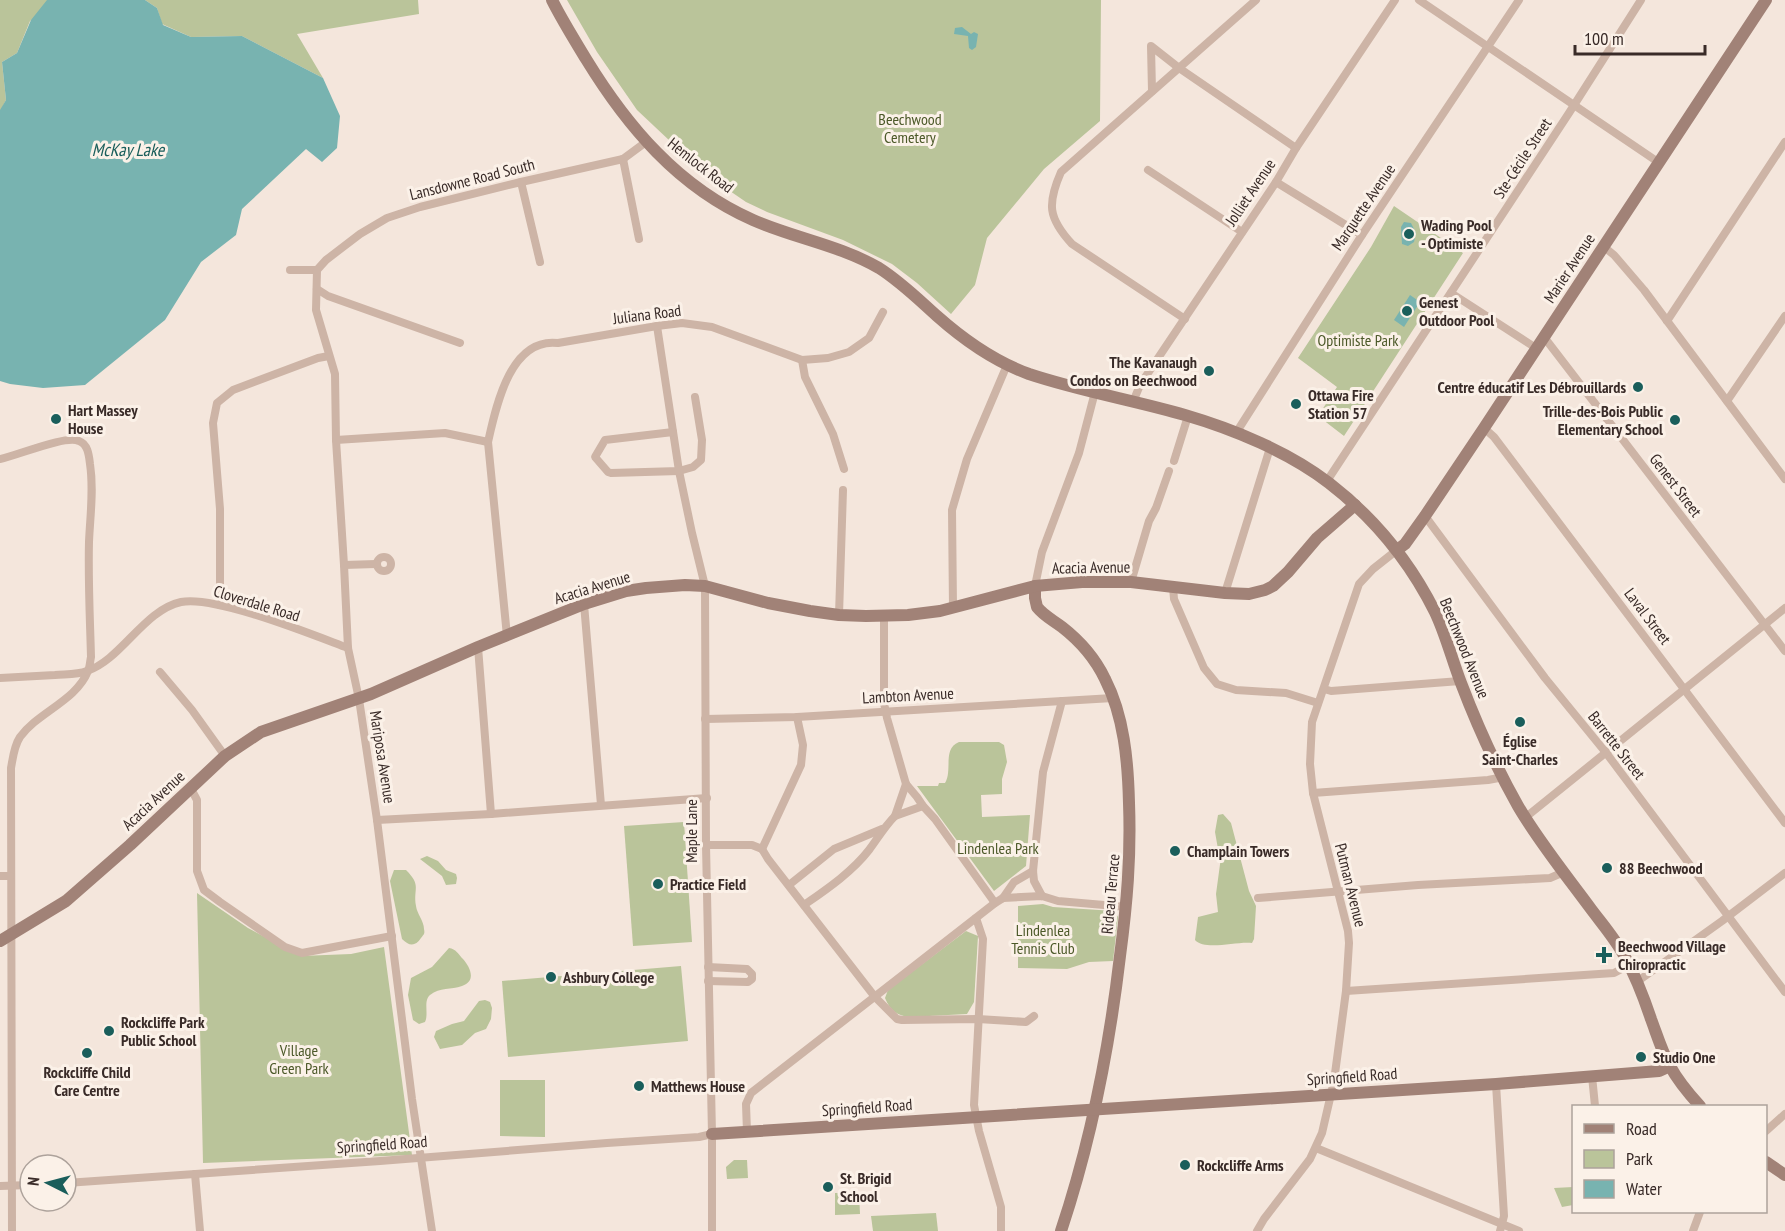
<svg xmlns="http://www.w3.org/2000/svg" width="1785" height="1231" font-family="'PT Sans Narrow',sans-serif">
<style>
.green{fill:#bac49a}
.water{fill:#78b3b0}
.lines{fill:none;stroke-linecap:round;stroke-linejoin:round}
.street{stroke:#cdb4a6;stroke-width:8}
.secondary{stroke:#a18277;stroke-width:12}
.poi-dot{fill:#1a5e5b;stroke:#fbf1e8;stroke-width:2}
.labels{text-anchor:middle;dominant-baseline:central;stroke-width:6;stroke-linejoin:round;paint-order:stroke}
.park-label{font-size:16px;fill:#4c5929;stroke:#fbf1e8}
.street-label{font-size:16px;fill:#392b28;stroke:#fbf1e8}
.poi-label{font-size:16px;font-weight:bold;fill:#392b28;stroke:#fbf1e8;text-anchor:start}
.water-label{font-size:18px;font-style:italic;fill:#1a5e5b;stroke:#fbf1e8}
</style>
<rect width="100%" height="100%" fill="#f4e6dc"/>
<g class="green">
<path d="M0,0H59L30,21L17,53L2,62L6,100L2,108L0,120Z"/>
<path d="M145,0H418L419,14L297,34L323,78L242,36L191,37L162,24L157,8Z"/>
<path d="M567,0H1101L1100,121L1044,169L987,238L975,285L951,314L917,283L892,264L843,240L767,212L746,202L727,189L688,158L637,110L597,52Z"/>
<path d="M1394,206L1463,253L1344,436L1318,416L1337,387L1298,358L1371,247Z"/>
<path d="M959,742H999L1004,745L1007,762L1002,779V794L981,795L982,817L1030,815L1026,866L994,891L917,786H938L939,783H945C953,770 942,749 959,742Z"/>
<path d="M1223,814L1231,823L1249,891L1256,906L1254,939L1252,943C1237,941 1205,951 1195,940L1198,917L1218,912L1216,894L1221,857L1218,849L1215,832L1218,815Z"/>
<path d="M684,822L692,942L633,946L624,826Z"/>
<path d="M427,856L438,861L446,870L456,874L457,878L456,884L446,885L442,876L420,859Z"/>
<path d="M394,870H406C422,886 413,888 416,906C417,914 424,921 424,929C425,934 424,934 421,938C415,947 409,946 402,939L390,881Z"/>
<path d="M197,893L248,928L301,956L351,954L384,947L412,1155L203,1163Z"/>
<path d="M1043,904L1053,907L1114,911L1118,917L1113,961L1089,962L1067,969L1018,968V906Z"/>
<path d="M966,931L978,936L974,1002L967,1014L910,1017C897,1016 890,1010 885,998L888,990Z"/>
<path d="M449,948C456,949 458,954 463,959C470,967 477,981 462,986C451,990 440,987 430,995C423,1001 429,1014 425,1022L419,1024L413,1020L408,995L411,978L432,967Z"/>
<path d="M681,966L688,1041L508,1057L502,981Z"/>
<path d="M485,1000L490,1002L492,1008L491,1019L486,1029L475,1033L462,1045L440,1049L434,1037L436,1031L452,1024L464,1021L479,1001Z"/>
<path d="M500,1080H545V1137L500,1136Z"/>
<path d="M734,1160H747L748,1178L727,1179L726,1167Z"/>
<path d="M1573,1187V1205L1562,1207L1554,1188Z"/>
<path d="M859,1192L860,1214L835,1215V1193Z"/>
<path d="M936,1213L938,1231H873L871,1216Z"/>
</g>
<g class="water">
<path d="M47,0H145L157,8L163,25L191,37L242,36L323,78L340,116L337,148L322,162L306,149L242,209L236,235L201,262L165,320L85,385L43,388L10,384L0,381V110L6,100L2,62L17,53L31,20Z"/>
<path d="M962,27L971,34L974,32L978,34L976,47L972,50L969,48L968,36L954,34L955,28Z"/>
<path d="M1404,222L1411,223L1416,233L1414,242L1408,246L1402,244L1401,227Z"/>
<path d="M1410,295L1420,302L1404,327L1394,320Z"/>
</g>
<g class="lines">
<g class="street">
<path d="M1419,0L1658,162"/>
<path d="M1152,91L1151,46L1179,68L1296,148"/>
<path d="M623,159L639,239"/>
<path d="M1148,170L1242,232"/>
<path d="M521,182L540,262"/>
<path d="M1276,182L1362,235"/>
<path d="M1603,246L1614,255L1644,290L1785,479"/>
<path d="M290,270H317"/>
<path d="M317,289L328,296L460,343"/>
<path d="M1451,293L1536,348"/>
<path d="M1185,319L1072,244C1048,218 1047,204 1061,172L1256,0"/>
<path d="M1667,321L1785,142"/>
<path d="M657,326L679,471L692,533L705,586L706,845L712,1134V1231"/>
<path d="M1544,337L1785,651"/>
<path d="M802,360L805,377L833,434L844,469"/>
<path d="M1727,401L1785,316"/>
<path d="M1133,402L1140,385L1276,182L1296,148L1395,0"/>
<path d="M1484,428L1494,437L1785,823"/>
<path d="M673,432L605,440L595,457L608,472L611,473L679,471L693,467L701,460L702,440L695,397"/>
<path d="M1236,433L1362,235L1519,0"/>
<path d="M336,440L445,433L488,442"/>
<path d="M0,459C19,455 65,435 79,441C88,444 89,456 90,464C94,490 90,517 89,542C88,581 90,619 91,657C90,661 90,667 88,671C76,701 38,712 20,737C14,746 13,757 11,768L12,1231"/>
<path d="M1174,461L1188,416"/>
<path d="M1327,481L1569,113L1641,0"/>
<path d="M1425,516L1545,678L1607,754L1785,992"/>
<circle cx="384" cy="564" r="7"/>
<path d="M344,565L376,564"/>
<path d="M1131,582L1149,521L1156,508L1169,471"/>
<path d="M1035,586L1042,552L1079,453L1095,392"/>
<path d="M1173,587L1174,599L1204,668L1217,684L1236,690L1286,693L1318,703"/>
<path d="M1225,593L1270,448"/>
<path d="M584,604L601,805"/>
<path d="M220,605V509L213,423L217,403L233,390L318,358L329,356"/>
<path d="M953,608L952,510L967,459L1007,365"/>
<path d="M839,615L843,490"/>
<path d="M884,616V703L887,718L906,784L917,797L923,806L935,819L995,903"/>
<path d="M507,636L488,442C496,407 510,337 558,343L657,326L682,323L712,327L802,360L828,358L849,352L869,338L883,312"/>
<path d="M478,647L491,814"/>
<path d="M160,672L192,710L225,756"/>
<path d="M0,678C18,677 37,676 55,675C65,674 77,675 87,671C121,660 144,610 181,602C215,595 313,635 348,648"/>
<path d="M1324,689L1331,691L1460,681"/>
<path d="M705,719L797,717L1113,698"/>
<path d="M906,784L895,816L923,806"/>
<path d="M190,787L197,800V871L204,890L220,902L285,947L302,953L392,936"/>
<path d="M1313,793L1488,780L1504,777"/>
<path d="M1526,817L1785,608"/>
<path d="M377,820L491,814L707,798"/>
<path d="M706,845H752L762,849"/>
<path d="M762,849L768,859L875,997L897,1019L902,1020L978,1019L1026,1022L1034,1016"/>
<path d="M762,849L801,765L803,745L797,717"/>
<path d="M0,876H10"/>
<path d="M789,885L834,849L882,829"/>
<path d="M1042,896L1034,881L1033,871L1043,772L1062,701"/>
<path d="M1003,898L1014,882L1033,871"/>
<path d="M1258,898L1418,885L1550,878L1564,872"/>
<path d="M804,905C827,889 852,872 869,850C878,838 885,826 895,816"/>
<path d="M976,918L983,939L974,1105L979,1131L1001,1207V1231"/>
<path d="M708,967L747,969L752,974V979L748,982L708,981"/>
<path d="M1638,981L1722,921L1785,873"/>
<path d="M1346,991L1614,973L1629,965"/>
<path d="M1592,1076L1595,1106"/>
<path d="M1496,1084L1504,1216L1500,1231"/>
<path d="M1766,1131L1785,1114"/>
<path d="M747,1132L746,1104L751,1093L995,903L1003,898L1042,896L1058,901L1127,907"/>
<path d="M1316,1148L1519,1231"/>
<path d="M195,1174L200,1231"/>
<path d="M66,1183L380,1161L607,1143L699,1137L712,1134"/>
<path d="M0,1186L30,1185"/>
<path d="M432,1231L412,1099L377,820L359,699L348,648L344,565L336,440L335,374L316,310L317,270L326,260L360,234L387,218L420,207L521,182L623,159L646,142"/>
<path d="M1257,1231L1264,1219L1310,1159L1322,1133L1334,1081L1346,991L1349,943L1348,931L1313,793L1310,764L1312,722L1359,584L1373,569L1397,550"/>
<path d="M1693,1231L1700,1212"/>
</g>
<g class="secondary">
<path d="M552,0C562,20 574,39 586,59C627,126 678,187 753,220C794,238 839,245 879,268C901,282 918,299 937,316C964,340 996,362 1029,374C1080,391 1133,400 1185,415C1233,429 1289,452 1329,483C1373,517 1410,562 1435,612C1446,635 1452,660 1461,683C1477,725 1496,767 1518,806C1539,842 1566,875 1591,909C1603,925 1616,940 1625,957C1636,977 1644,998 1651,1019C1657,1035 1662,1052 1670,1066C1678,1081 1689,1094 1700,1106"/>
<path d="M1397,550L1405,544L1425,516L1484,428L1766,0"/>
<path d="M1035,586V598L1037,607C1044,616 1053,620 1062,627C1080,641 1095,658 1105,679C1124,716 1128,761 1129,803C1131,857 1127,903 1120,956C1109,1050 1091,1141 1061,1231"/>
<path d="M0,941L66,901L130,845L225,756L261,732L371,694L478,647L584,604L626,591L646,588L685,585L705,586L768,603L810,611L839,615L866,616L908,615L940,611L1035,586L1082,582H1131L1225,593L1249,594L1265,590L1273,586L1288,572L1317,538L1355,505"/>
<path d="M712,1134L1496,1084L1659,1071L1670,1066"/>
<path d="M1766,1162L1785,1175"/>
</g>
</g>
<g class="poi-dot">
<circle cx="1409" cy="234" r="6"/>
<circle cx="1407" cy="311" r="6"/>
<circle cx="1209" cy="371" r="6"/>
<circle cx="1638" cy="387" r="6"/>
<circle cx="1296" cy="404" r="6"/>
<circle cx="56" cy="419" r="6"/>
<circle cx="1675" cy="420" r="6"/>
<circle cx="1520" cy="722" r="6"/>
<circle cx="1175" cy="851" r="6"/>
<circle cx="1607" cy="868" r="6"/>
<circle cx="658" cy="884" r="6"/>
<path d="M1601 946h6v6h6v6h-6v6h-6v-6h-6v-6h6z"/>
<circle cx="551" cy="977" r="6"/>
<circle cx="109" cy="1031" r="6"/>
<circle cx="87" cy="1053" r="6"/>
<circle cx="1641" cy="1057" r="6"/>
<circle cx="639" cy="1086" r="6"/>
<circle cx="1185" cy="1165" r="6"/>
<circle cx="828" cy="1187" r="6"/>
</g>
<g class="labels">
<g class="park-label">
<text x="910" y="119">Beechwood<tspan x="910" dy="18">Cemetery</tspan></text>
<text x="1358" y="340">Optimiste Park</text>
<text x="998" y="848">Lindenlea Park</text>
<text x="1043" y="930">Lindenlea<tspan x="1043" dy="18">Tennis Club</tspan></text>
<text x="299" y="1050">Village<tspan x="299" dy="18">Green Park</tspan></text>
</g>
<g class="street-label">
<text transform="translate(1522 158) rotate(-57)">Ste-Cécile Street</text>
<text transform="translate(701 165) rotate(38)">Hemlock Road</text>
<text transform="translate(472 179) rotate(-14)">Lansdowne Road South</text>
<text transform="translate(1250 192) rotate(-56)">Jolliet Avenue</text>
<text transform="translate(1363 207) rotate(-56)">Marquette Avenue</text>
<text transform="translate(1569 268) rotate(-57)">Marier Avenue</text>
<text transform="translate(647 314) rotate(-7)">Juliana Road</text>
<text transform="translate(1676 485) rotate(53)">Genest Street</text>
<text transform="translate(1091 567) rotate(-1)">Acacia Avenue</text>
<text transform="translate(592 587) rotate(-17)">Acacia Avenue</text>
<text transform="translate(257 603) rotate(17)">Cloverdale Road</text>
<text transform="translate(1648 616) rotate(53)">Laval Street</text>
<text transform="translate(1465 648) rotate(68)">Beechwood Avenue</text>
<text transform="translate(908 695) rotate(-3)">Lambton Avenue</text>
<text transform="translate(1617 745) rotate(52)">Barrette Street</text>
<text transform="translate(383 757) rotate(81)">Mariposa Avenue</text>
<text transform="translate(153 800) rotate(-43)">Acacia Avenue</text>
<text transform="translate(691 831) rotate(-90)">Maple Lane</text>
<text transform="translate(1351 885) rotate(76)">Putman Avenue</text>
<text transform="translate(1110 894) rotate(-85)">Rideau Terrace</text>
<text transform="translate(1352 1076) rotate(-4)">Springfield Road</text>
<text transform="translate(867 1107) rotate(-4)">Springfield Road</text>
<text transform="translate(382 1144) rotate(-4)">Springfield Road</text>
</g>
<g class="poi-label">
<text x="1421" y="225">Wading Pool<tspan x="1421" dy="18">- Optimiste</tspan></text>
<text x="1419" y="302">Genest<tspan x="1419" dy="18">Outdoor Pool</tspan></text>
<text x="1197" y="362" text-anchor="end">The Kavanaugh<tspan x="1197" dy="18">Condos on Beechwood</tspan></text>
<text x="1626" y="387" text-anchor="end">Centre éducatif Les Débrouillards</text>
<text x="1308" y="395">Ottawa Fire<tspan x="1308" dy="18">Station 57</tspan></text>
<text x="68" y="410">Hart Massey<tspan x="68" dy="18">House</tspan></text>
<text x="1663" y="411" text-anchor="end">Trille-des-Bois Public<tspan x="1663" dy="18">Elementary School</tspan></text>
<text x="1520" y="741" text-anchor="middle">Église<tspan x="1520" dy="18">Saint-Charles</tspan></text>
<text x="1187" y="851">Champlain Towers</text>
<text x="1619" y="868">88 Beechwood</text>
<text x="670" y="884">Practice Field</text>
<text x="1618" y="946">Beechwood Village<tspan x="1618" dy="18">Chiropractic</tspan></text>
<text x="563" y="977">Ashbury College</text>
<text x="121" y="1022">Rockcliffe Park<tspan x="121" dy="18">Public School</tspan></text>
<text x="1653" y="1057">Studio One</text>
<text x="87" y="1072" text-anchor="middle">Rockcliffe Child<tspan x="87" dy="18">Care Centre</tspan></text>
<text x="651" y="1086">Matthews House</text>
<text x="1197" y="1165">Rockcliffe Arms</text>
<text x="840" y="1178">St. Brigid<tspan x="840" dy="18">School</tspan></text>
</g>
<g class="water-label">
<text x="128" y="149">McKay Lake</text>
</g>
</g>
<rect x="1572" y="1105" width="195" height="108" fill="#fbf1e8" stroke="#ada29b" stroke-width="1.5"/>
<rect x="1584" y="1124" width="30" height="9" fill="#a18277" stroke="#ada29b" stroke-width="1.5"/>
<text x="1626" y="1135" font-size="18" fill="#392b28">Road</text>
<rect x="1584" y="1150" width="30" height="18" fill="#bac49a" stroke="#ada29b" stroke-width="1.5"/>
<text x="1626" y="1165" font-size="18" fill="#392b28">Park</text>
<rect x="1584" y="1180" width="30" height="18" fill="#78b3b0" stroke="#ada29b" stroke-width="1.5"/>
<text x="1626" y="1195" font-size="18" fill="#392b28">Water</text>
<g transform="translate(48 1183) rotate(276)"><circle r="28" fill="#fbf1e8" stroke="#ada29b" stroke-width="1.5"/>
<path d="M0-4.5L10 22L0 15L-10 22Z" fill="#1a5e5b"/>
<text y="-9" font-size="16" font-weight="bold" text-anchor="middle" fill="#392b28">N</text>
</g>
<path d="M1575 45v9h130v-9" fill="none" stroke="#392b28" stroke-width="3"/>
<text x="1584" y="45" font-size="18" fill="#392b28" stroke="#fbf1e8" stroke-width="4.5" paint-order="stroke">100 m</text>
</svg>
